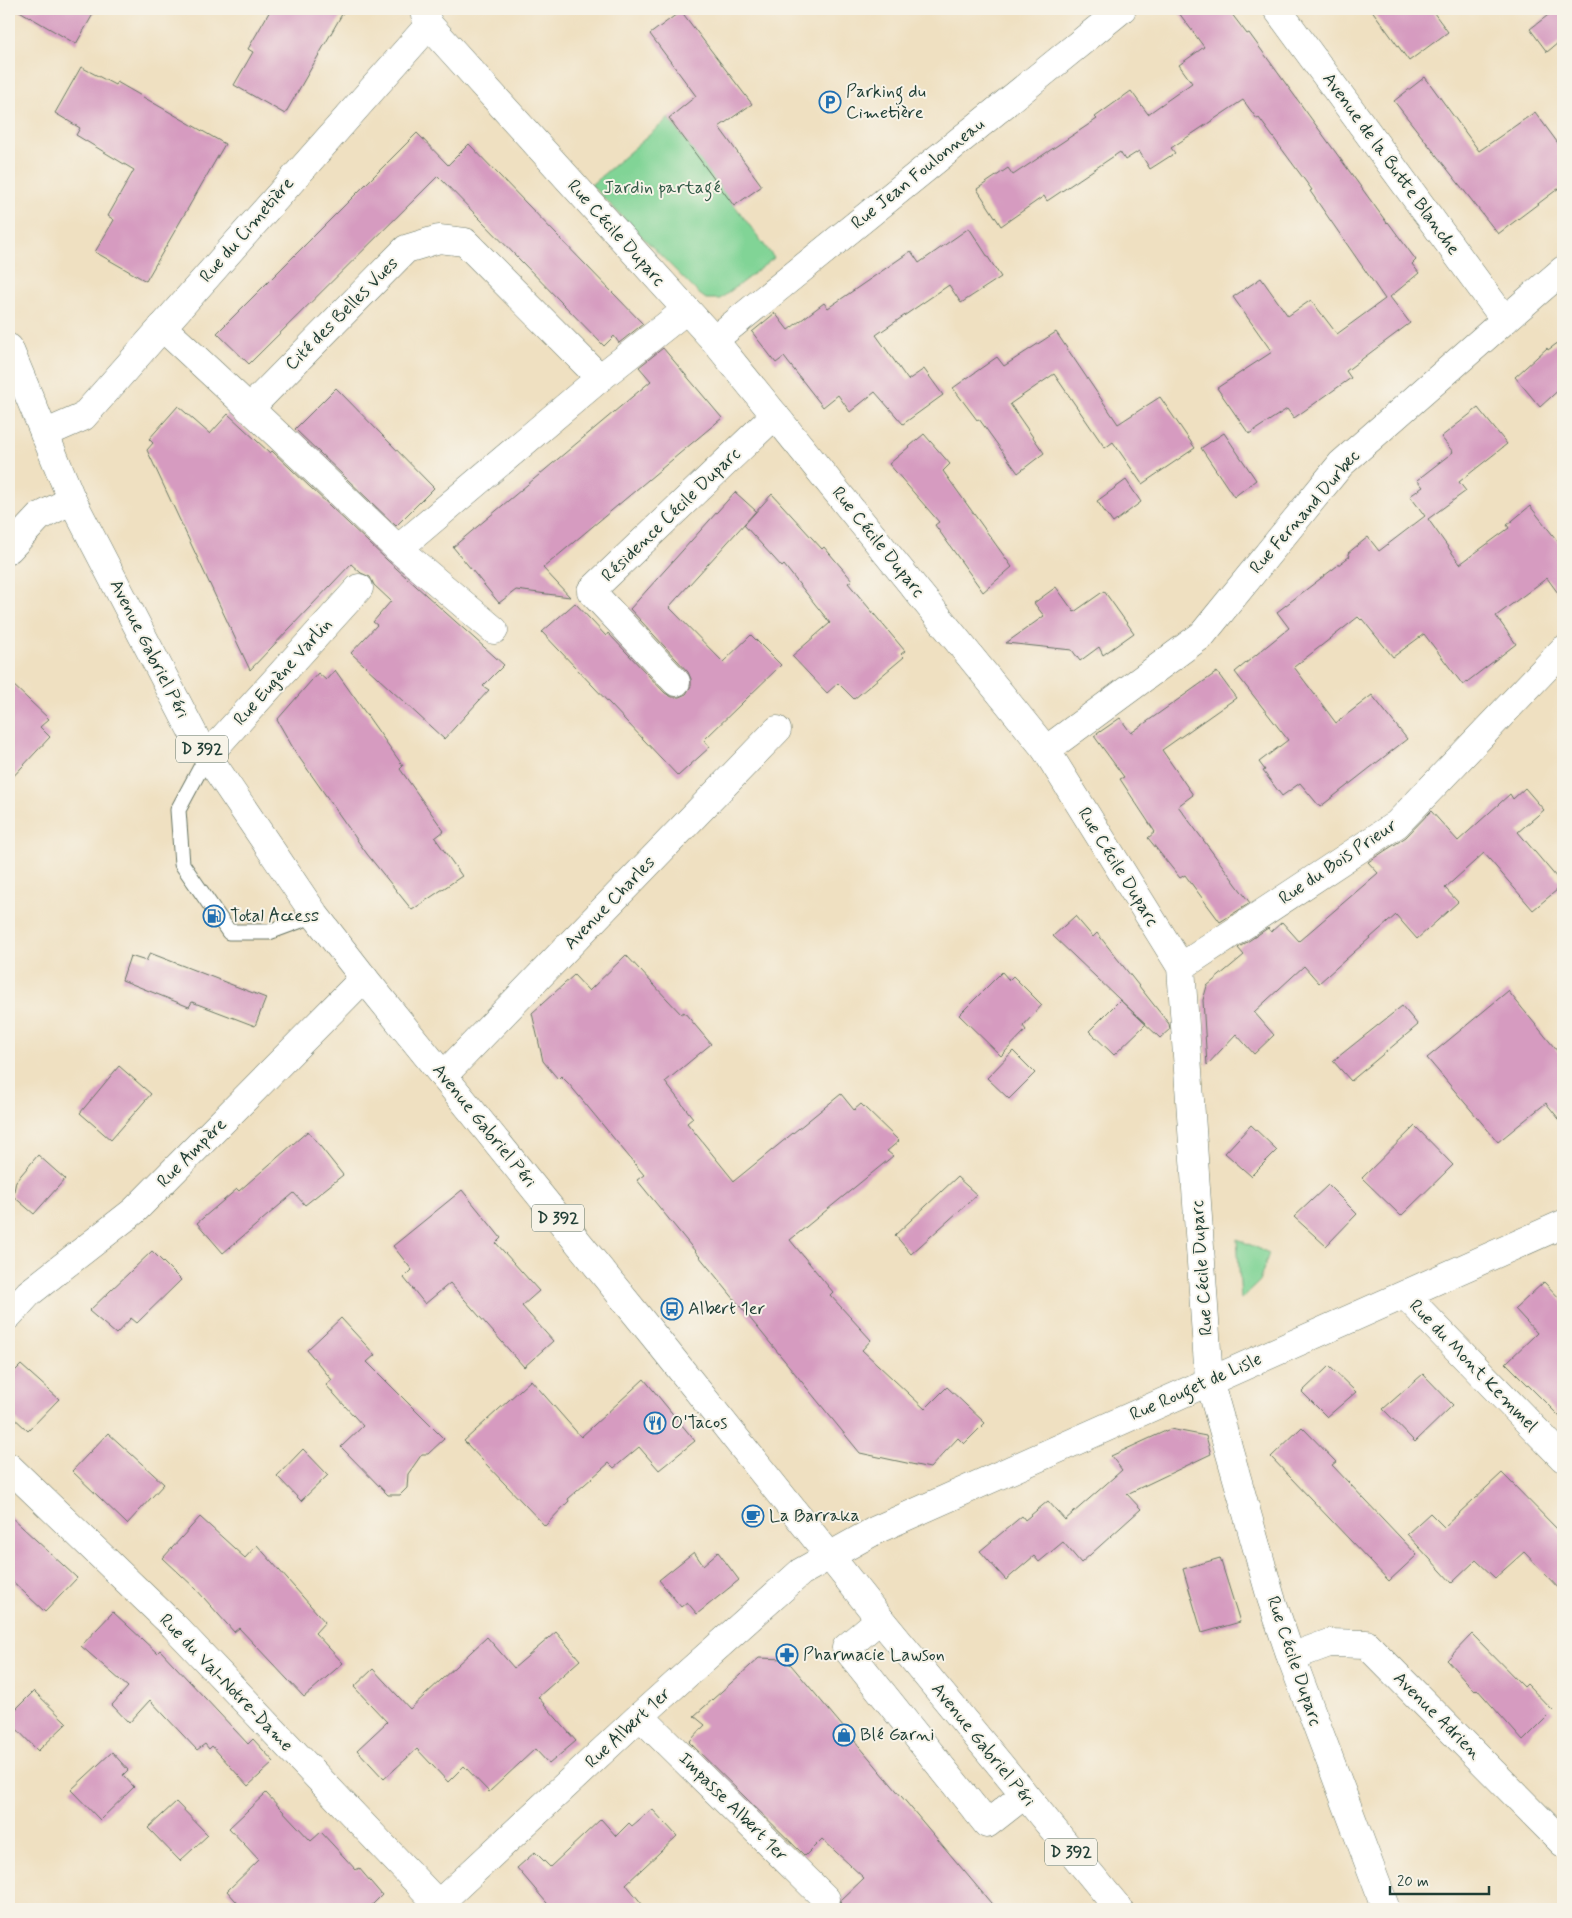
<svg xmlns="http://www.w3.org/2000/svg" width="1572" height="1918" font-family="Mynerve,sans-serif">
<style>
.green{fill:#81d496;stroke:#508865}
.building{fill:#d69bc0}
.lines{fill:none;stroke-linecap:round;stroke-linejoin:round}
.service-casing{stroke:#687665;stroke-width:17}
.minor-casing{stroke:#687665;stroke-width:29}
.primary-casing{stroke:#687665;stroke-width:29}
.service{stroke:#fff;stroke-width:15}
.minor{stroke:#fff;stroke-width:28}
.primary{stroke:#fff;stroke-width:28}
.labels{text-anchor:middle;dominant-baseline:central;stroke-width:4;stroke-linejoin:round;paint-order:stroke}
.shield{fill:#f7f3e8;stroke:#60746a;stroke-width:1}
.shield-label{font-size:16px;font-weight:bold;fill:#1f3d34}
.poi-label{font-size:18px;fill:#1f3d34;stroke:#f7f3e8;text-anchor:start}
.street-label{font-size:18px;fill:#1f3d34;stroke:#f7f3e8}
.park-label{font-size:18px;fill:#335b48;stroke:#f7f3e8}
</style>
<rect width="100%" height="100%" fill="#f7f3e8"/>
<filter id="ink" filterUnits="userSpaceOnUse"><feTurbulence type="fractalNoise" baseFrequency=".02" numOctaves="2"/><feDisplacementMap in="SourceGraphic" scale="10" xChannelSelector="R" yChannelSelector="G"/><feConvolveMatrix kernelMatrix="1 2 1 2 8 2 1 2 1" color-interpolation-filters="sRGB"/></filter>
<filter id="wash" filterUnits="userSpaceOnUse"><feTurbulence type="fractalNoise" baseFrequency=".0096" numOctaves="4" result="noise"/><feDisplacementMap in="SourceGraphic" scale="20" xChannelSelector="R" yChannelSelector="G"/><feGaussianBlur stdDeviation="1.12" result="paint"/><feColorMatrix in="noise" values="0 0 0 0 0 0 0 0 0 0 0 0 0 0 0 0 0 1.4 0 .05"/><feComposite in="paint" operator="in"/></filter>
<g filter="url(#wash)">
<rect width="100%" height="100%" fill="#efe0c1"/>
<g class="green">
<path d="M669,118L774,258L720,299H706L698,293L591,185Z"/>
<path d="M1237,1239L1269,1253L1259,1282L1241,1299Z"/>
</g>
<g id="blocks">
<g class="building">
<path d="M16,9H96L76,44Z"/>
<path d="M271,9H345L285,114L234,85L253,52L248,49Z"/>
<path d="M1176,9H1228L1247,34L1249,33L1387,223L1388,222L1416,260L1412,264L1419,273L1390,297L1410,323L1346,371L1351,378L1294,418L1287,409L1249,434L1217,388L1272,352L1233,297L1261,278L1288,316L1311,300L1337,334L1385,299L1310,191L1312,190L1259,118L1257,119L1243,100L1171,148L1175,153L1150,169L1139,151L1125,160L1120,152L1047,201L1044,196L1001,226L977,189L1008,168L1013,175L1097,119L1095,117L1131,91L1148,114L1192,83L1179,65L1204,47Z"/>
<path d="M1371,9H1431L1448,32L1409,61Z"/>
<path d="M1556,9H1563V39L1547,52L1530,29Z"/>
<path d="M681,11L752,104L719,127L762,186L734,206L669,118L696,96L650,34Z"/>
<path d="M81,67L115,85L117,82L225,144L146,281L95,252L114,220L108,216L134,170L76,135L80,128L55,113Z"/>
<path d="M1425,77L1479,151L1535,112L1563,150V185L1498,234L1394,101Z"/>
<path d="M417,133L448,165L469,144L643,324L619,343L614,336L604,346L438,176L249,364L217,333Z"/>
<path d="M969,228L1001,277L961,303L949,285L876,335L908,380L924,369L943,395L903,424L875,392L850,412L838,395L823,407L784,357L776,363L752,332L775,313L788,330L824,303L828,308L911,251L919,263Z"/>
<path d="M1056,332L1118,424L1160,397L1195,448L1142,484L1113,442L1105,448L1054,374L1010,404L1044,453L1018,473L979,419L977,420L953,388L997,357L1004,366Z"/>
<path d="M1563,339V386L1540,407L1515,377L1547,348L1548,350Z"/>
<path d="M663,348L722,418L543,568L570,597L516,590L499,603L453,547L651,381L639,367Z"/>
<path d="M336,388L434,488L396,526L295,429Z"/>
<path d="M178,406L210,434L228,414L270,453L272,451L387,560L504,665L483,686L489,690L444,739L351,653L377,625L373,622L391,601L374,585L370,577L361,573L351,564L250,670L147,450L153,443L149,439Z"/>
<path d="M1478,408L1507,444L1459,482L1466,491L1428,519L1460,564L1509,528L1507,525L1530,506L1563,548V600L1547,578L1496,616L1516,644L1463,685L1424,634L1393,657L1362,619L1361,620L1358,617L1294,667L1336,723L1372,695L1407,739L1320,807L1300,783L1282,796L1263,771L1265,770L1259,762L1288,740L1235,672L1289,628L1277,612L1350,556L1348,553L1368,537L1379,551L1425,516L1410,496L1423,487L1417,480L1453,452L1441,437Z"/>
<path d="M1224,433L1256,480L1234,497L1201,448Z"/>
<path d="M924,434L950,464L943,471L1012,567L983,592L935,525L939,522L889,464Z"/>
<path d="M1126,480L1141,502L1113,523L1097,501Z"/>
<path d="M735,492L756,511L669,607L723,662L751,635L781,665L704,740L710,747L678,776L542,632L575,603L606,636L608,633L665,693L672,697H679L686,694L691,686V679L688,672L630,609Z"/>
<path d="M772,494L822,549L824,547L852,580L848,583L905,651L901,654L904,657L854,699L838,683L827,693L792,656L830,623L784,565L782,567L744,525Z"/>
<path d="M1056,587L1074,612L1104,591L1134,633L1103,655L1099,647L1080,661L1072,650L1006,643L1044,616L1034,603Z"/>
<path d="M335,670L403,766L400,769L444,831L435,838L462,876L412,910L367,854L296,753L277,720L318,673L326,680Z"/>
<path d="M1217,672L1236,698L1162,750L1193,795L1178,806L1250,903L1220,922L1185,875L1180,878L1148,838L1155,832L1120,779L1124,777L1094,736L1120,718L1131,733Z"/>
<path d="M9,681L49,719L40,727L50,737L9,781Z"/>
<path d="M1525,788L1544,810L1518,832L1563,885L1533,910L1484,853L1445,888L1458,902L1417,939L1396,915L1319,983L1304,966L1254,1012L1274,1035L1254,1054L1236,1034L1207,1065L1203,1000L1207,986L1244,955L1238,948L1268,928L1271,932L1282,922L1299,941L1378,873L1368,862L1406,837L1431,811L1458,841L1510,794L1513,799Z"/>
<path d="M1075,916L1093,937L1097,933L1169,1024L1170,1029L1160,1038L1053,936Z"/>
<path d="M150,953L266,998L255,1026L192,1002L189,1007L122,980L130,956L146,961Z"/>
<path d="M626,955L681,1014L684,1012L711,1044L665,1082L693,1118L687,1123L734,1181L841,1094L854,1110L861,1104L899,1141L887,1151L893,1156L790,1240L833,1292L830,1295L871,1340L862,1350L925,1409L947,1387L985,1423L964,1444L958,1438L930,1468L860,1453L637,1180L644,1175L569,1084L561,1076L558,1079L543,1061L532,1013L574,975L589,991Z"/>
<path d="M1002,972L1009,980L1013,976L1042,1005L1023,1026L1026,1030L1001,1056L959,1015Z"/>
<path d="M1508,991L1563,1058V1124L1546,1103L1498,1142L1427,1058Z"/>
<path d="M1120,1000L1146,1024L1114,1055L1089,1031Z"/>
<path d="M1402,1006L1418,1025L1351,1081L1333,1061Z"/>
<path d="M1013,1051L1035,1073L1009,1099L987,1078Z"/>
<path d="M119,1066L151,1094L111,1140L80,1113Z"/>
<path d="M1251,1125L1277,1150L1251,1176L1225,1153Z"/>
<path d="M1415,1126L1453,1165L1401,1216L1362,1178Z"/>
<path d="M308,1131L343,1175L305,1205L294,1193L223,1253L197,1223L237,1189L239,1191Z"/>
<path d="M38,1155L65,1179L34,1214L13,1196L16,1181Z"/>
<path d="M957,1177L977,1195L911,1254L895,1235Z"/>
<path d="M1328,1185L1357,1214L1326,1246L1294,1217Z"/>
<path d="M462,1190L501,1238L496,1243L539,1291L522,1306L553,1341L524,1367L450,1283L425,1304L404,1278L412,1270L393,1246Z"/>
<path d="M152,1251L181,1280L137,1323L131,1318L116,1334L89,1311Z"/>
<path d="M1544,1282L1563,1302V1420L1506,1363L1537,1333L1515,1309Z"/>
<path d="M341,1318L375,1355L367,1362L444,1439L428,1454H422L408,1474L407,1488L400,1495H388L341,1447L363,1426L326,1385L332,1380L307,1350Z"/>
<path d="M21,1365L59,1399L28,1431L9,1413V1377Z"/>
<path d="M1329,1366L1356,1392L1327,1417L1302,1392Z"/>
<path d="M1423,1374L1453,1405L1415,1442L1383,1409Z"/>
<path d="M644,1379L695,1441L659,1470L639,1447L614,1468L609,1463L568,1499L569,1501L545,1526L464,1441L531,1380L581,1437Z"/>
<path d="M1302,1427L1336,1462L1332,1465L1417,1555L1389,1581L1271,1457Z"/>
<path d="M1170,1429L1206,1436L1211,1454L1127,1494L1141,1509L1081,1563L1063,1542L1039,1562L1034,1556L1006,1580L980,1551L1022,1516L1025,1520L1048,1501L1065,1520L1122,1470L1111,1456Z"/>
<path d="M108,1433L164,1484L127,1524L72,1471Z"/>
<path d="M303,1449L328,1475L301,1501L277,1476Z"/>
<path d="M1502,1473L1563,1535V1593L1524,1552L1495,1578L1476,1560L1452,1583L1407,1534L1430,1513L1444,1527Z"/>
<path d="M9,1515L77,1578L45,1612L9,1578Z"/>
<path d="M200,1517L245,1558L257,1545L325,1622L315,1633L343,1663L304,1697L239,1628L234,1632L196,1589L163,1558Z"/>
<path d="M694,1552L703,1565L718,1552L739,1580L697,1614L687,1602L681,1607L659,1580Z"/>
<path d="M1220,1558L1240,1622L1202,1633L1183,1569Z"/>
<path d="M113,1612L157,1653L160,1650L248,1744L253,1739L274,1762L248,1786L212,1746L209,1749L205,1744L197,1750L150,1700L129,1723L112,1705L128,1687L81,1646Z"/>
<path d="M556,1632L580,1660L538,1697L576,1741L549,1764L535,1749L489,1792L464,1766L448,1782L417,1749L384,1779L357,1750L387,1722L354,1687L373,1669L410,1709L487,1637L514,1668Z"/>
<path d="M1472,1634L1524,1687L1527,1684L1553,1711L1523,1741L1477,1689L1475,1691L1447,1660Z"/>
<path d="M759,1658L786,1659L996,1909H838L841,1900L864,1878L822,1839L805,1856L689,1742L705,1725L694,1716Z"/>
<path d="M34,1691L67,1723L38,1751L9,1721V1716Z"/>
<path d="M112,1752L128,1770L123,1775L134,1787L100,1820L71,1790Z"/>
<path d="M266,1793L311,1841L321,1832L356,1870L359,1868L382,1895L368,1909H243L227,1891L259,1860L229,1828Z"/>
<path d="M176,1802L208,1835L180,1861L148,1828Z"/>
<path d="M652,1809L677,1836L626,1884L646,1909H552L517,1868L535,1852L550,1867L601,1819L616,1836L629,1823L632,1826Z"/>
</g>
</g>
</g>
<g filter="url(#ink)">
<use href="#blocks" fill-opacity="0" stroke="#687665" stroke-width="1"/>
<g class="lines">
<g class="service-casing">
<path id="service" d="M207,756L178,810L182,864L229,932H269L315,915"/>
</g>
<g class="minor-casing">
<g id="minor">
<path d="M1277,9L1505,320"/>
<path d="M429,25L714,340L1046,750L1181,967L1209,1380L1271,1598L1291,1657L1386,1909"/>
<path d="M162,327C242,400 320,475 398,549L600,378L465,242L439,239L406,249L249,409"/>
<path d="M714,340L1122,9"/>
<path d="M600,378L686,310"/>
<path d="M44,434L83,417L429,25L423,9"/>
<path d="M9,549L39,517L72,500"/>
<path d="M398,549L494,630"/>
<path d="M676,682L591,591L775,415"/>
<path d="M1046,750L1202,635L1341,464L1505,320L1563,270"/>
<path d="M207,756L359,588"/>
<path d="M1181,967L1397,824L1563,650"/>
<path d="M443,1076L777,730"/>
<path d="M1405,1295L1563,1458"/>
<path d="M9,1315L29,1293L134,1211L364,978"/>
<path d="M9,1467L174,1626L438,1904"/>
<path d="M880,1619L846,1648L987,1824L1024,1795"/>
<path d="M1291,1657L1329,1643L1366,1644L1563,1843"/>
<path d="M640,1716L826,1899"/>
<path d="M433,1909L640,1716L801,1572L876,1530L1563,1224"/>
</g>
</g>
<g class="primary-casing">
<path id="primary" d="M9,348L72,500L196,739L315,915L364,978L658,1341L880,1619L1119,1909"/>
</g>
<use href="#service" class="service"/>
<use href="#minor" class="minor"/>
<use href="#primary" class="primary"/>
</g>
</g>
<defs>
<g id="parking-ring" transform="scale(1.125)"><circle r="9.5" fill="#f7f3e8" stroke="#1f6fb2" stroke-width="1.5"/><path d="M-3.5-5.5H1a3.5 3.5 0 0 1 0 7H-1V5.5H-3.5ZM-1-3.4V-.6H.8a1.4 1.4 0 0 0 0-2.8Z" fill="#1f6fb2"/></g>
<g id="fuel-ring" transform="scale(1.125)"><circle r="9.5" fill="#f7f3e8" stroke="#1f6fb2" stroke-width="1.5"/><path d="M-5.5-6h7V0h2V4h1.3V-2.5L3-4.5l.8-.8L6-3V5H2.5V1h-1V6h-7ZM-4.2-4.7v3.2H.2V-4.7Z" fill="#1f6fb2"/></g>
<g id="bus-ring" transform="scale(1.125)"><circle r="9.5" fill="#f7f3e8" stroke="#1f6fb2" stroke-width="1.5"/><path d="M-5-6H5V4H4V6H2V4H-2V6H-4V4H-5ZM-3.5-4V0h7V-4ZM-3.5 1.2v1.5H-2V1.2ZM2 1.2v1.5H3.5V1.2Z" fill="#1f6fb2"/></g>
<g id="restaurant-ring" transform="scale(1.125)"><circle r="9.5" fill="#f7f3e8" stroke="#1f6fb2" stroke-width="1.5"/><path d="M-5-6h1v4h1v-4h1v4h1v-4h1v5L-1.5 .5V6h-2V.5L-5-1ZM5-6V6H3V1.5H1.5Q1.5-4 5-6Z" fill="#1f6fb2"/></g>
<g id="cafe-ring" transform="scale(1.125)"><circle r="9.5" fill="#f7f3e8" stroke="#1f6fb2" stroke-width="1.5"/><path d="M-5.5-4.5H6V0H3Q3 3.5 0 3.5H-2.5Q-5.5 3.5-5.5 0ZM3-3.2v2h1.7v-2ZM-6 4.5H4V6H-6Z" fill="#1f6fb2"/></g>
<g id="pharmacy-ring" transform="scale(1.125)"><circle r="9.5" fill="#f7f3e8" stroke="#1f6fb2" stroke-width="1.5"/><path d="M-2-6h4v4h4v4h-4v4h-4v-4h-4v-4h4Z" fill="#1f6fb2"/></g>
<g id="shop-ring" transform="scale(1.125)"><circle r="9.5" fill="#f7f3e8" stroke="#1f6fb2" stroke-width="1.5"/><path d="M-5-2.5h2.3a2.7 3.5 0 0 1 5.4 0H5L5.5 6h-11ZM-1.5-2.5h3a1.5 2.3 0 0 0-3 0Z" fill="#1f6fb2"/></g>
</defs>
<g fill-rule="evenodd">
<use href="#parking-ring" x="830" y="102"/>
<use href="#fuel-ring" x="214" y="916"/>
<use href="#bus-ring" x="672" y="1309"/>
<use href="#restaurant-ring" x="655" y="1423"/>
<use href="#cafe-ring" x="753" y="1516"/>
<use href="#pharmacy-ring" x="787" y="1655"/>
<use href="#shop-ring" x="844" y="1735"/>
</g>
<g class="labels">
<g class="shield">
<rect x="176" y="735.5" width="52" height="27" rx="4"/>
<rect x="532" y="1204.5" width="52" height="27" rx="4"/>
<rect x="1045" y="1838.5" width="52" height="27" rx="4"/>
</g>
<g class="shield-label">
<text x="202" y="749">D 392</text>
<text x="558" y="1218">D 392</text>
<text x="1071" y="1852">D 392</text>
</g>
<g class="poi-label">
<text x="846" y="92">Parking du<tspan x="846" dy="21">Cimetière</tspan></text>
<text x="230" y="916">Total Access</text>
<text x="688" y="1309">Albert 1er</text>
<text x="671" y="1423">O'Tacos</text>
<text x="769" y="1516">La Barraka</text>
<text x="803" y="1655">Pharmacie Lawson</text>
<text x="860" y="1735">Blé Garni</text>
</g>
<g class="street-label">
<text transform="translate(1391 164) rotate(54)">Avenue de la Butte Blanche</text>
<text transform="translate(918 174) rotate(-39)">Rue Jean Foulonneau</text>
<text transform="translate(247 230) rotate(-49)">Rue du Cimetière</text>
<text transform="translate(616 233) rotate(48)">Rue Cécile Duparc</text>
<text transform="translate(342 314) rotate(-45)">Cité des Belles Vues</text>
<text transform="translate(1305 512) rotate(-49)">Rue Fernand Durbec</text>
<text transform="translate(671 515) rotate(-44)">Résidence Cécile Duparc</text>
<text transform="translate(878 542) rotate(51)">Rue Cécile Duparc</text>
<text transform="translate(149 649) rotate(63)">Avenue Gabriel Péri</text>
<text transform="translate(283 672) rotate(-48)">Rue Eugène Varlin</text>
<text transform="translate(1338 862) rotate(-34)">Rue du Bois Prieur</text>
<text transform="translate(1118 867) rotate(58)">Rue Cécile Duparc</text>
<text transform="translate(610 903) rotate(-46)">Avenue Charles</text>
<text transform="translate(484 1126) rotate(51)">Avenue Gabriel Péri</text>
<text transform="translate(192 1153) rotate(-45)">Rue Ampère</text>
<text transform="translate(1202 1268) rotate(-94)">Rue Cécile Duparc</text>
<text transform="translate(1473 1366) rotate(46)">Rue du Mont Kemmel</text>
<text transform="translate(1196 1387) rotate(-24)">Rue Rouget de Lisle</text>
<text transform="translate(1294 1661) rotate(71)">Rue Cécile Duparc</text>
<text transform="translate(226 1683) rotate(46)">Rue du Val-Notre-Dame</text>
<text transform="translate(1437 1716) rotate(45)">Avenue Adrien</text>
<text transform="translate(628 1728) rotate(-43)">Rue Albert 1er</text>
<text transform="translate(983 1745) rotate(51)">Avenue Gabriel Péri</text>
<text transform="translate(733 1807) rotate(45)">Impasse Albert 1er</text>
</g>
<g class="park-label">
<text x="662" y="188">Jardin partagé</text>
</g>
</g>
<rect width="1572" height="1918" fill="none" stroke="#f7f3e8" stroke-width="30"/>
<path d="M1390 1886v8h99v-8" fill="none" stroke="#1f3d34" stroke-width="2.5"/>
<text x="1397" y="1886" font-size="15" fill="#1f3d34" stroke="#f7f3e8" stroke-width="4" paint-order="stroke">20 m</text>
</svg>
